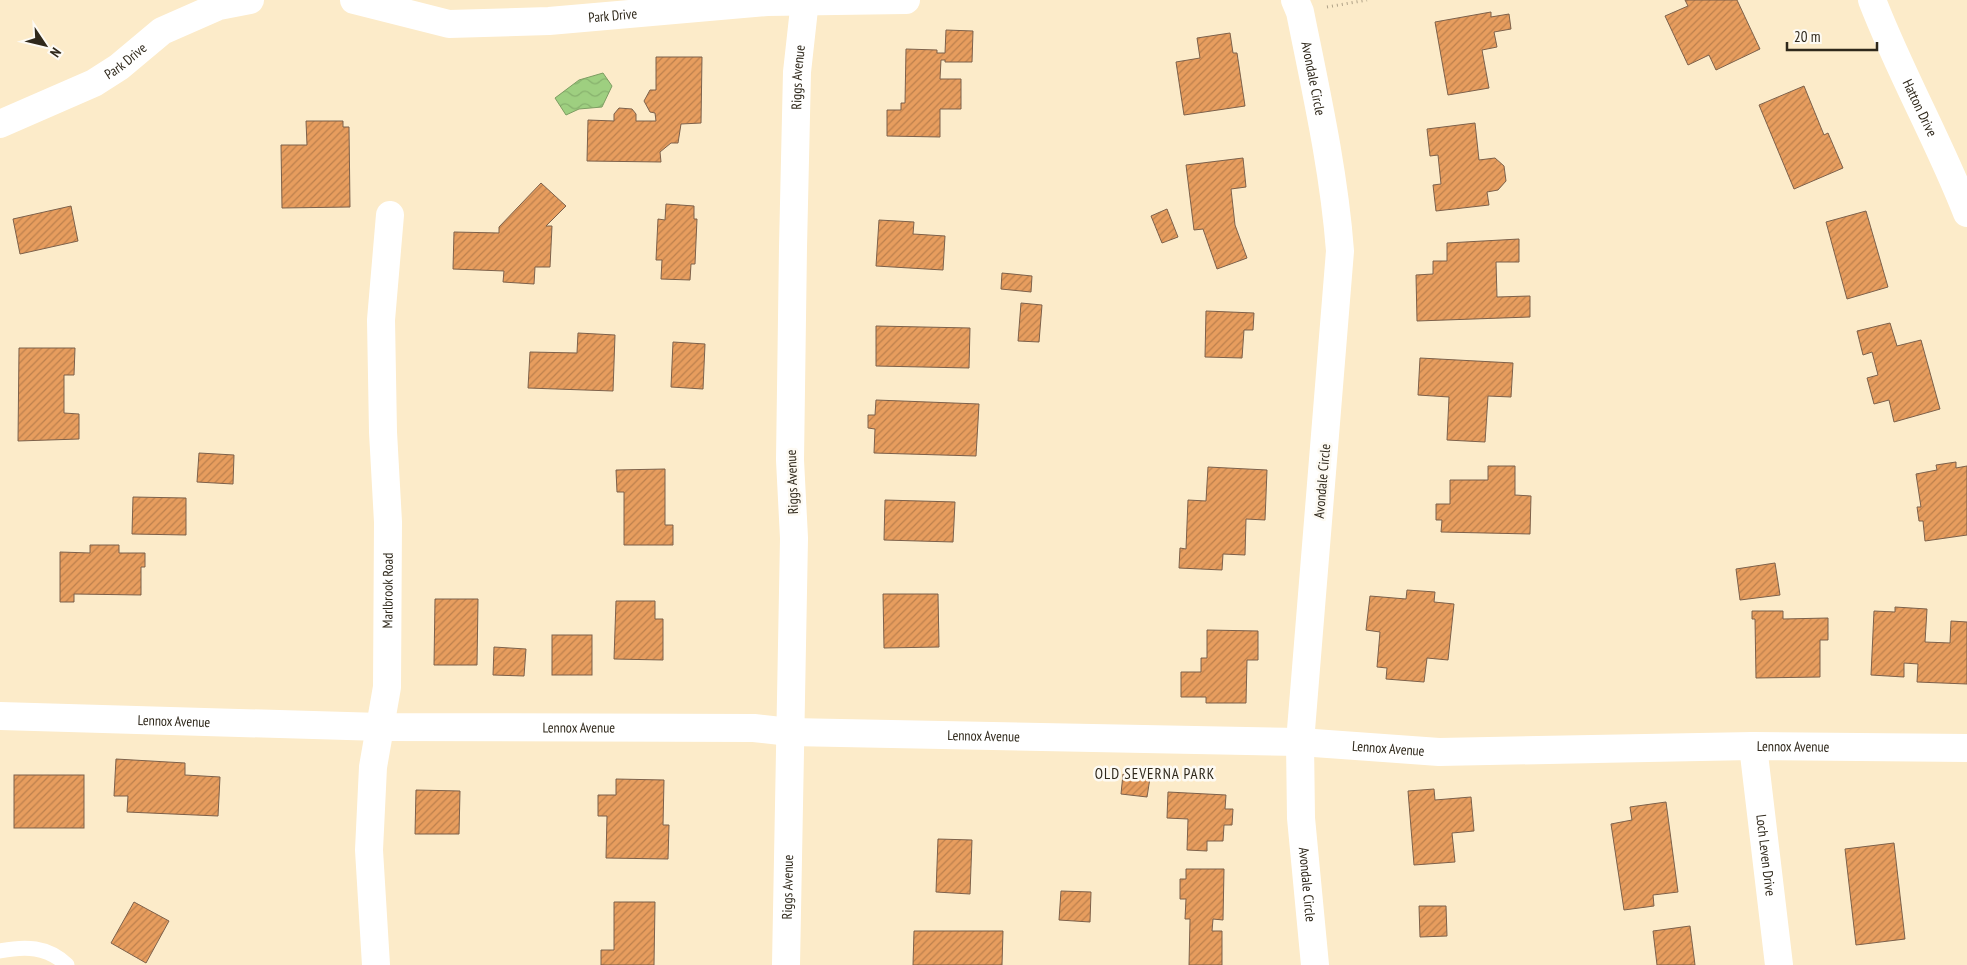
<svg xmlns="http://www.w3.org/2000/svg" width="1967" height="965" font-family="'PT Sans Narrow',sans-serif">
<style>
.water{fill:url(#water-waves);stroke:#7d9d62}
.building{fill:url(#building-hatch);stroke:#7d614b}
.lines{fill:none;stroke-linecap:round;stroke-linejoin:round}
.path{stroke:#afa187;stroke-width:3;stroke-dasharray:1 4;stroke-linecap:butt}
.lane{stroke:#fff;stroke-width:15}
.street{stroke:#fff;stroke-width:28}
.labels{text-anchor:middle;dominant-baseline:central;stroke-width:5;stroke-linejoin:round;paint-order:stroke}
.street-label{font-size:14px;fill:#2f281b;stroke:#fdfaf3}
.neighbourhood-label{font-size:15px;letter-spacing:1px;fill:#2f281b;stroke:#fdfaf3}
</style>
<defs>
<pattern id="water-waves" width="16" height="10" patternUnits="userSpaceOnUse" patternTransform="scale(1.25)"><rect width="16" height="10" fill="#9ecf80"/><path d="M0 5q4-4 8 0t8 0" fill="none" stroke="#88b26e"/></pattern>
<pattern id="building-hatch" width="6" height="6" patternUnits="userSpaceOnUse" patternTransform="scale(1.25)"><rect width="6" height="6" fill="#e79d5e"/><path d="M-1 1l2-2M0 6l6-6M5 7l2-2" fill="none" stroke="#bc804d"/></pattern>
</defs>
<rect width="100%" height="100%" fill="#fcebc9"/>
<path class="water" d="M603,73L612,86L602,107L579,109L566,115L555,98L579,80Z"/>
<g class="building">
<path d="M1685,0H1737L1760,49L1716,70L1709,55L1688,65L1665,16L1688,6Z"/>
<path d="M1491,12V17L1509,14L1511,29L1494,32L1497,47L1482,50L1489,88L1448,95L1435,22Z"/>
<path d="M946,30L973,31L972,62H945V60H941L940,79H961V109H940V137L887,136V110H901V103H905L906,49L937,50V53H945Z"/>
<path d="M1230,33L1233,53H1237L1245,106L1184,115L1176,62L1200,58L1197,38Z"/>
<path d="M656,57H702L701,123L681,124L678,143H671L660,152L661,162L587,161L588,120L614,121V114L619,108L632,109L636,114V121H656L655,113L650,112L644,101L650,90H656Z"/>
<path d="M1804,86L1824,135L1828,133L1843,168L1794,189L1759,105Z"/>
<path d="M306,121H343V127H349L350,207L282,208L281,145H307Z"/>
<path d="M1475,123L1479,160L1495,158L1504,166L1506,181L1498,190L1487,192L1489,205L1436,211L1433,185L1441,184L1438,155L1430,156L1427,129Z"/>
<path d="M1243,158L1246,187L1231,189L1235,225L1247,258L1217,269L1203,229L1194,230L1186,165Z"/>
<path d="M541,183L566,206L546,226H552L550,267H535L534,284L503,282L504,271L453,269L454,232L499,233V227Z"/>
<path d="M666,204L694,206V219H697L695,264H691L690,280L661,279L662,260H656L658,219L665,220Z"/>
<path d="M71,206L78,241L20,254L13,219Z"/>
<path d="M1167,209L1178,237L1162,243L1151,216Z"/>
<path d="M1866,211L1888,287L1847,299L1826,222Z"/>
<path d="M879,220L914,222L913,234L945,236L943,270L876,266Z"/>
<path d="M1519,239V262H1496L1497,297L1530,296V317L1417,321L1416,275L1433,274V261H1447V243Z"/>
<path d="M1002,273L1032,276L1031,292L1001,289Z"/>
<path d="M1021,303L1042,305L1039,342L1018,341Z"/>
<path d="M1206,311L1254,313L1253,330H1244L1242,358L1205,357Z"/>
<path d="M1890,323L1897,346L1921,340L1940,409L1894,422L1889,400L1874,404L1867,378L1878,375L1872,352L1863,355L1857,331Z"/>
<path d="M876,326L970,328L969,368L876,366Z"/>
<path d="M578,333L615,335L613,391L528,388L530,352L577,353Z"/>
<path d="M673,342L705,344L703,389L671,387Z"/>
<path d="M19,348H75L74,375H64V413L79,414V439L18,441Z"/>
<path d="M1420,358L1513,363L1511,397L1488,396L1485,442L1447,440L1449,397L1418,395Z"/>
<path d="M876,400L979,404L976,456L874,453L875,429L868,428V415H875Z"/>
<path d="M199,453L234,455L233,484L197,482Z"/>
<path d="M1956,462V468L1967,466V535L1925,541L1923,521H1919L1917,507H1921L1916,474L1937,470L1936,465Z"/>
<path d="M1488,466H1515V495L1531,496L1530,534L1441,532L1442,520H1436V504H1450V480H1488Z"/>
<path d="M1208,467L1267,470L1265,520L1246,519L1245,555L1223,554L1222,570L1179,568L1180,548L1186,549L1188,500L1206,501Z"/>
<path d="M665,469V525H673V545H624V492H617L616,470Z"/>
<path d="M133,497L186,498V535L132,534Z"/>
<path d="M885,500L955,502L953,542L884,540Z"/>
<path d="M90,545H119V553H145V567H141V595L74,594V602H60V552L90,553Z"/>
<path d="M1775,563L1780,595L1740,600L1736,569Z"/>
<path d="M1407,590L1435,592L1434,602L1454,604L1448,660L1427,658L1424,682L1386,679L1387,668L1377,667L1380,632L1366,630L1370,596L1406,599Z"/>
<path d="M883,594H938L939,647L884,648Z"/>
<path d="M435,599H478L477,665H434Z"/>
<path d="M616,601H655V619H663V660L614,659Z"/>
<path d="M1895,607L1927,609L1925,642L1950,643L1951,621L1967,622V684L1917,682L1918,664L1904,663V677L1871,675L1874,611L1895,612Z"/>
<path d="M1752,611H1783V619L1828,618V640H1820V677L1756,678L1755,619H1752Z"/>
<path d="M1207,630L1258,631V660H1247L1246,703H1206V697H1181V672H1201V658H1207Z"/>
<rect x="552" y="635" width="40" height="40"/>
<path d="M494,647L526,649L524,676L493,675Z"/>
<path d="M116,759L185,763V775L220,777L218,816L127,812L128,796H114Z"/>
<path d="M1123,774L1150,778L1147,797L1121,794Z"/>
<rect x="14" y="775" width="70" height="53"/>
<path d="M616,779L664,780L663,825H669L668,859L606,858L607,816H598V795H616Z"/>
<path d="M1434,789L1435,800L1471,797L1474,831L1452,833L1455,862L1414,865L1408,791Z"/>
<path d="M416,790L460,791L459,834H415Z"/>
<path d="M1168,792L1226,795L1225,809H1233L1232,825H1224L1223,841H1207V851L1187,850L1188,819L1167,818Z"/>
<path d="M1666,802L1678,892L1653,895L1654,906L1624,910L1611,824L1632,820L1630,807Z"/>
<path d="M938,839L972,840L970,894L936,892Z"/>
<path d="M1894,843L1905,939L1856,945L1845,849Z"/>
<path d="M1186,869H1224L1223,920L1213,919L1212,931H1222V965H1189L1190,919H1185L1186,899H1180V879H1186Z"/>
<path d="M1061,891L1091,892L1090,922L1059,920Z"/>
<path d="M134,902L169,921L146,963L111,943Z"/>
<path d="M614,902H655L654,965H601V950H614Z"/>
<path d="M1419,906H1446L1447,936L1420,937Z"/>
<path d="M1690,926L1695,965H1657L1653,931Z"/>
<path d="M914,931H1003L1002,965H913Z"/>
</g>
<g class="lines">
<path class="path" d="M1327,7L1367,0"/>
<path class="lane" d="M0,951C25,946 47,946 67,965"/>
<g class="street">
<path id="s1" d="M354,0L449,24L549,21L767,2L906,0"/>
<path id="s2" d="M1295,0L1300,12C1316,91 1334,171 1340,251L1300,742L1301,818L1315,965"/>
<path id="s3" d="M1872,0C1900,73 1939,141 1967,213"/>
<path id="s4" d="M0,124L94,83L119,67L162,31L219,6L250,0"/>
<path id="s5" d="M0,716L381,727L754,728L790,732L1300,742L1439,752L1753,746L1967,748"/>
<path id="s6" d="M1753,746L1779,965"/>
<path id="s7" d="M376,965L369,850L373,767L387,687L388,522L383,432L381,320L390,215"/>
<path id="s8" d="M786,965L794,538L790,460L793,247L797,72L805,0"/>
</g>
</g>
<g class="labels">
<g class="street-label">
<text stroke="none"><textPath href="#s1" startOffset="262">Park Drive</textPath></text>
<text stroke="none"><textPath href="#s4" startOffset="141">Park Drive</textPath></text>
<text stroke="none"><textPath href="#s8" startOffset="888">Riggs Avenue</textPath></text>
<text stroke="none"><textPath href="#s2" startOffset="81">Avondale Circle</textPath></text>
<text stroke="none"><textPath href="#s3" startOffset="118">Hatton Drive</textPath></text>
<text transform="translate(1322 481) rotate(-85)">Avondale Circle</text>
<text transform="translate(792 482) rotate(-92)">Riggs Avenue</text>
<text stroke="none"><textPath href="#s7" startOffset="376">Marlbrook Road</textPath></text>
<text stroke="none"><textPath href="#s5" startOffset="174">Lennox Avenue</textPath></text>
<text stroke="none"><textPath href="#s5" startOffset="579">Lennox Avenue</textPath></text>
<text stroke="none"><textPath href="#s5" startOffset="984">Lennox Avenue</textPath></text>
<text stroke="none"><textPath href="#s5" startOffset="1794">Lennox Avenue</textPath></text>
<text stroke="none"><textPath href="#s5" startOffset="1389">Lennox Avenue</textPath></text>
<text stroke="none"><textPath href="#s6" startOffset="110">Loch Leven Drive</textPath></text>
<text stroke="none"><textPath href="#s2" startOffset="891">Avondale Circle</textPath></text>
<text stroke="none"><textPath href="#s8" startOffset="78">Riggs Avenue</textPath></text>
</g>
<g class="neighbourhood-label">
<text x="1155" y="773">OLD SEVERNA PARK</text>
</g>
</g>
<g transform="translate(45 45) rotate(125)" stroke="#fdfaf3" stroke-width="4" paint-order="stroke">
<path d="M0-4L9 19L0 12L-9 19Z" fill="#2f281b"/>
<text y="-8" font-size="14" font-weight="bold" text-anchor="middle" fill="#2f281b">N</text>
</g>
<path d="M1787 42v8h90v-8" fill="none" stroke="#2f281b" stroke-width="2.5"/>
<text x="1794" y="42" font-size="15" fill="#2f281b" stroke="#fdfaf3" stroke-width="4" paint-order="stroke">20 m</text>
</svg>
